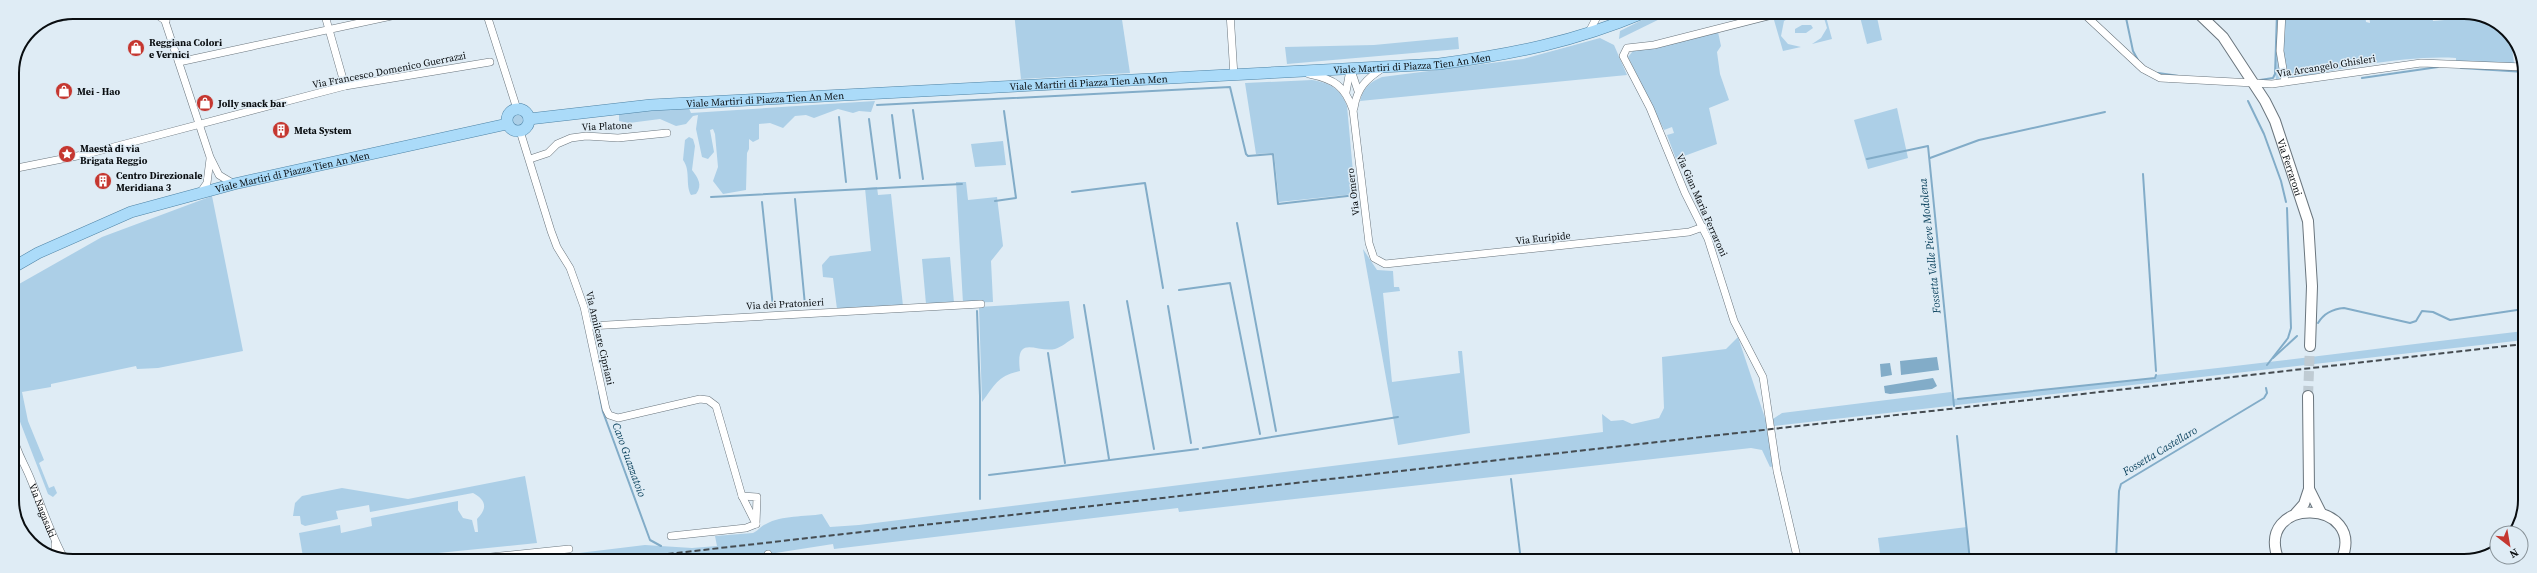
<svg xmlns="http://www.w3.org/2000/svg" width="2537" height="573" font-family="'Source Serif 4',serif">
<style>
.green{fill:#accfe7}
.water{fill:#82acc8}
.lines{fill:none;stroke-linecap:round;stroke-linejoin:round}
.stream{stroke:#82acc8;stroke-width:2}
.secondary-tunnel{stroke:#bfcbd3;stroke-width:10;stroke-dasharray:10 5;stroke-linecap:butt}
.minor-casing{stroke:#6a757d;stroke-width:8}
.secondary-casing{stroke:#6a757d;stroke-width:12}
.primary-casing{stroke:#4e83a5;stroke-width:12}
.minor{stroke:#fff;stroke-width:7}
.secondary{stroke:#fff;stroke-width:10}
.primary{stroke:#abdbf9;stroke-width:11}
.rail{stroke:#454c51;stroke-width:2;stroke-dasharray:6 3;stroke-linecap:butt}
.labels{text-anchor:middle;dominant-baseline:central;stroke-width:3;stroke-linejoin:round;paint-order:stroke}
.poi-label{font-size:10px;font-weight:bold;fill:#090d10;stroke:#dfecf5;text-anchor:start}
.street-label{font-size:10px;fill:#090d10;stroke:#dfecf5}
.water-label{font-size:11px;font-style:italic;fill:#063e5a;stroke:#dfecf5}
.rim{fill:none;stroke:#090d10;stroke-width:2}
</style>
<rect width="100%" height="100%" fill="#dfecf5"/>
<g class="green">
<path d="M1014,12L1121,13L1130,73L1021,79Z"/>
<path d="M1656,13H1672L1619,39L1620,31Z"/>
<path d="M1816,13H1825L1832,39L1812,44L1821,38L1827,28L1824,18Z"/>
<path d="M1859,13H1876L1882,40L1867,44Z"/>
<path d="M2278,13H2281V81L2277,83L2275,74Z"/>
<path d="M2284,13H2365L2366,22L2370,23L2369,13H2432L2433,21L2468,18V13H2477L2510,32L2514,63H2456V58C2408,55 2341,68 2294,79C2276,69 2283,31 2284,13Z"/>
<path d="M1795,15L1784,21L1781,36L1788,44L1801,47L1783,51L1774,20Z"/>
<path d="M1802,25H1811L1813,28L1806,33H1795V29Z"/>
<path d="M1718,32L1721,46L1717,52L1720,74L1729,100L1709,108L1717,144L1676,159L1667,135L1674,133L1672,127L1664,130L1628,57L1633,51Z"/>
<path d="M1458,37L1459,49L1287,64L1285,47L1374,45Z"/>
<path d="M1600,38L1614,45L1627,75L1360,101C1363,88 1370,82 1382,77L1523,59Z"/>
<path d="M1312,80C1330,83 1340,88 1347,106L1355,194L1279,202L1274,153L1256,154L1245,83Z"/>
<path d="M875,101L871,112L859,111L853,113L838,109L814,118L806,115L795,116L783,128L770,123L759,124V139L753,142L749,139V149L747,153L746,190L723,194L713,181L718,167L715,134L713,129L710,130L714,152L708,159L702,157L696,129L698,115L693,116L686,124L676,126L660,119L629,123L619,121V113L688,106L691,113Z"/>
<path d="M1897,108L1908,158L1868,169L1854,120Z"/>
<circle cx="518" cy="120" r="8"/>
<path d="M689,137L693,139L695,146L692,170C698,178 703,185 696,194L691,195C685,184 691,171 683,160L685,140Z"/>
<path d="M1003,141L1006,165L975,167L971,144Z"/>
<path d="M956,182H966L968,200L997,197L1003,246L991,261L993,302L963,303Z"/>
<path d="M877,187L878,195L891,194L903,306L837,309L833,278L823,277L822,265L830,256L871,251L865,188Z"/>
<path d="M212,196L243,351L158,368L137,369L136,366L51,384V387L22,392L28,421L44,460L39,463L49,488L54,486L57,493L53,497L48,494L12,401V288L102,237Z"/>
<path d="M1363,249L1377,270L1393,271L1394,287H1399L1400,291L1383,293L1392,382L1460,373L1458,351H1462L1470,433L1398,445Z"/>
<path d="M950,257L954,303L926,304L922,259Z"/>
<path d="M1069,301L1074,338C1068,341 1062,347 1055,349C1036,353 1015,333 1020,371C997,376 995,385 982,402L979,307Z"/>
<path d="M2524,331V340L1774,426L1773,419L1782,413L1951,392L1953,399L2154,378L2156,375C2279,362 2401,345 2524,331Z"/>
<path d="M1738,337L1767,424L1774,466L1770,467L1762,450L1751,448L1179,512L1178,508L834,549L833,544L769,554V558L756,560H521L645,545L692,548L717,546L715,536L753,533C759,530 761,526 766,524C782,515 805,517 822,514L830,527L859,525L1603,432L1602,414L1611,421L1623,420L1632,424L1659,418L1664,408L1662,357L1726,349Z"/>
<path d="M525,476L537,543L369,560H305L303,557L299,533L340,525L341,533L372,526L371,518L458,501V510L463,518L472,520L475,532H478L477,519C488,508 486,500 473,493L370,512L369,505L336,511L338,519L305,526L301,524L300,516H293L295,503L302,496L342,488L408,499Z"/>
<path d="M1967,527L1970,561H1881L1878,538Z"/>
</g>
<g class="water">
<path d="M1937,357L1939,370L1901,375L1900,361Z"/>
<path d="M1890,363L1892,375L1881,377L1880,364Z"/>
<path d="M1933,378L1937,386L1932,389L1890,394L1885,393L1884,386Z"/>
</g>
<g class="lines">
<g class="stream">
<path d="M2125,13L2133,51L2138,60"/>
<path d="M2461,68L2525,72"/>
<path d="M2158,73L2179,76"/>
<path d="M2362,78L2438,67"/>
<path d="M2260,80L2273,78L2275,74L2277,13"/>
<path d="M2248,101L2264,134L2281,181L2286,202"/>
<path d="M877,105L1230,87L1246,154L1248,156L1273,154L1278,204L1356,195"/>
<path d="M913,110L923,179"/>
<path d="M892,115L900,178"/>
<path d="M839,117L846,182"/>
<path d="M869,119L877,179"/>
<path d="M1930,158L1979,140L2105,112"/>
<path d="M1867,159L1928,146L1954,406"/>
<path d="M2143,174L2156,371"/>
<path d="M1072,192L1145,183L1163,288"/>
<path d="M711,197L962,184"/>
<path d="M795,199L805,305"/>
<path d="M995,201L1016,198L1004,111"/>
<path d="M762,202L773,307"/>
<path d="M1237,223L1276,431"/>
<path d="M1179,290L1230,283L1260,434"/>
<path d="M1127,301L1154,449"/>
<path d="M1084,305L1109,459"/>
<path d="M1168,306L1191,443"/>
<path d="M977,311L980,396V499"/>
<path d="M2318,323C2324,313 2332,309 2344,308L2410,323L2416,321L2422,311L2433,312L2450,320L2517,310L2524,306"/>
<path d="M1048,353L1065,463"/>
<path d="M2273,358L2297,336"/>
<path d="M2267,365L2288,338L2291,328L2287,208"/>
<path d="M599,392L603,412L650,540L661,546"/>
<path d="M1958,399L2155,378L2156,375"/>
<path d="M1957,436L1970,561"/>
<path d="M1203,448L1398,417"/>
<path d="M989,475L1198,449"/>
<path d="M1511,479L1521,561"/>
<path d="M2116,561L2119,491L2121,484L2264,398L2267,393L2266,388"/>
</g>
<path class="secondary-tunnel" d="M2308,396L2310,346"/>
<g class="minor-casing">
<g id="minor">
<path d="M153,12L166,21"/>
<path d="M162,12L210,157L219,175L234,184"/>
<path d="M324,12L345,86"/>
<path d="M486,12L517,109"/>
<path d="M1230,13L1234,76"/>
<path d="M1602,13L1621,22"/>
<path d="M1780,13L1654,45L1627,48L1623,56L1650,108L1685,193L1708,239L1734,321L1763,377L1777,471L1798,561"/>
<path d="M2083,13L2143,69L2160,78L2272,84L2421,63L2524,67"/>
<path d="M2282,13L2280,51L2285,81"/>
<path d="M58,18L88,12"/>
<path d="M1589,32L1599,13"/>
<path d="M179,62L410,12"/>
<path d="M1351,70L1358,91"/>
<path d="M1309,74C1334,79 1345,86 1353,110L1369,243L1374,258L1385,264L1689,232L1703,227"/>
<path d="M1346,92L1350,70"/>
<path d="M1354,108C1357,88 1366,79 1383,68"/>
<path d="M520,131L551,231L557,247L570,268L584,307L606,409L609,415L618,418L700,399L708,400L716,406L742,496L756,524L746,528L671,536"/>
<path d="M530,159L548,153L557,144L571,138L586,136L618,138L667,133"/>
<path d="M12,169L87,154L345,86L490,62"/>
<path d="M200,193L207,183L210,159"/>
<path d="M589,326L981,304"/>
<path id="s1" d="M13,435C16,452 25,464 31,480C42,507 51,535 65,560"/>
<path d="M742,496L757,497L756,524"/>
<path d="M55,544V557"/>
<path d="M768,554L770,560"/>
<path d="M461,560L569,549"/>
</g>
</g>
<g class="secondary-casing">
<g id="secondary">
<path id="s2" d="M2198,13L2223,37L2265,101L2275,121L2308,221L2312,286L2310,346"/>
<path d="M2309,489L2321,513"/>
<path d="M2296,513L2304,504L2309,489L2308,396"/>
<path d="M2279,561C2252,495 2369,498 2341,561"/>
</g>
</g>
<g class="primary-casing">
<g id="primary">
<circle cx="518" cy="120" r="11"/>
<path id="s3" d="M529,119L651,105L1439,64C1513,54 1574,42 1643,13"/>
<path id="s4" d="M12,268L38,253L131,212L234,184L507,124"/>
<path d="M12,431V435"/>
</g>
</g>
<use href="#minor" class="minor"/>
<use href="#secondary" class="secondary"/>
<use href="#primary" class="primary"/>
<path class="rail" d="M614,560L2524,344"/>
</g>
<defs>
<g id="shop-disc" transform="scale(0.9)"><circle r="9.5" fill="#c53730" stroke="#dfecf5"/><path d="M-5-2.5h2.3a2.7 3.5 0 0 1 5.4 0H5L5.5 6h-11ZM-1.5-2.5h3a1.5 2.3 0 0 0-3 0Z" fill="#fff"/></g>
<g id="building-disc" transform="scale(0.9)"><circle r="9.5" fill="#c53730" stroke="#dfecf5"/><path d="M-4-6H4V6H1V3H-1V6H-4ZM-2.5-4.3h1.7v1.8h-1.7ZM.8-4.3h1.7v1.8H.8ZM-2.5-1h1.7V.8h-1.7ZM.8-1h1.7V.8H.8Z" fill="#fff"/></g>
<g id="sight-disc" transform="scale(0.9)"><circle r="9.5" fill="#c53730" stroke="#dfecf5"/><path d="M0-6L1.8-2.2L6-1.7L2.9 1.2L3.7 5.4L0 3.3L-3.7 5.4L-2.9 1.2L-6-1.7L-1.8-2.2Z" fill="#fff"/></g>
</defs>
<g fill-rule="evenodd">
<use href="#shop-disc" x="136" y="48"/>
<use href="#shop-disc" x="64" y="91"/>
<use href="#shop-disc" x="205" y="103"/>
<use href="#building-disc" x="281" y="130"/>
<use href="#sight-disc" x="67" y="154"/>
<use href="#building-disc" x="103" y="181"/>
</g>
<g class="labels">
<g class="poi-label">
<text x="149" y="42">Reggiana Colori<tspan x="149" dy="12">e Vernici</tspan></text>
<text x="77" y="91">Mei - Hao</text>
<text x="218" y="103">Jolly snack bar</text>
<text x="294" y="130">Meta System</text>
<text x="80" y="148">Maestà di via<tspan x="80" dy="12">Brigata Reggio</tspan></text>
<text x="116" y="175">Centro Direzionale<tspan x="116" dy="12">Meridiana 3</tspan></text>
</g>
<g class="street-label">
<text stroke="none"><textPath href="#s3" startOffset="885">Viale Martiri di Piazza Tien An Men</textPath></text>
<text transform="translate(2326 66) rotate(-9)">Via Arcangelo Ghisleri</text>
<text transform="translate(389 70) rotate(-11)">Via Francesco Domenico Guerrazzi</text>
<text stroke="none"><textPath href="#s3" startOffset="561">Viale Martiri di Piazza Tien An Men</textPath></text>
<text stroke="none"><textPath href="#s3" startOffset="237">Viale Martiri di Piazza Tien An Men</textPath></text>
<text transform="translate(607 126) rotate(-2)">Via Platone</text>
<text stroke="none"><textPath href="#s2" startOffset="182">Via Ferraroni</textPath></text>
<text stroke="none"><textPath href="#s4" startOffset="298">Viale Martiri di Piazza Tien An Men</textPath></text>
<text transform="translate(1353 192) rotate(-97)">Via Omero</text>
<text transform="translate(1702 205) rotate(66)">Via Gian Maria Ferraroni</text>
<text transform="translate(1543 238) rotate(-6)">Via Euripide</text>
<text transform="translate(785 304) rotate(-3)">Via dei Pratonieri</text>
<text transform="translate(600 338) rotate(77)">Via Amilcare Cipriani</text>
<text stroke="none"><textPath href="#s1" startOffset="81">Via Nagasaki</textPath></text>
</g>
<g class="water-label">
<text transform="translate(1930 246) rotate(-96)">Fossetta Valle Pieve Modolena</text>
<text transform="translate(2160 451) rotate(-31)">Fossetta Castellaro</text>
<text transform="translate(629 460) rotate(70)">Cavo Guazzatoio</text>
</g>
</g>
<path d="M0 0H2537V573H0ZM73 19H2464A54 54 0 0 1 2518 73V500A54 54 0 0 1 2464 554H73A54 54 0 0 1 19 500V73A54 54 0 0 1 73 19Z" fill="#dfecf5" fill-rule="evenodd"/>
<path class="rim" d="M73 19H2464A54 54 0 0 1 2518 73V500A54 54 0 0 1 2464 554H73A54 54 0 0 1 19 500V73A54 54 0 0 1 73 19Z"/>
<g transform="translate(2509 545) rotate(149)"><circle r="19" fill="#dfecf5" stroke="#899399"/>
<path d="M0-3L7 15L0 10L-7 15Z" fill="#c53730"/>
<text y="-6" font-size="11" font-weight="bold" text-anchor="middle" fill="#090d10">N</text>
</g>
</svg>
